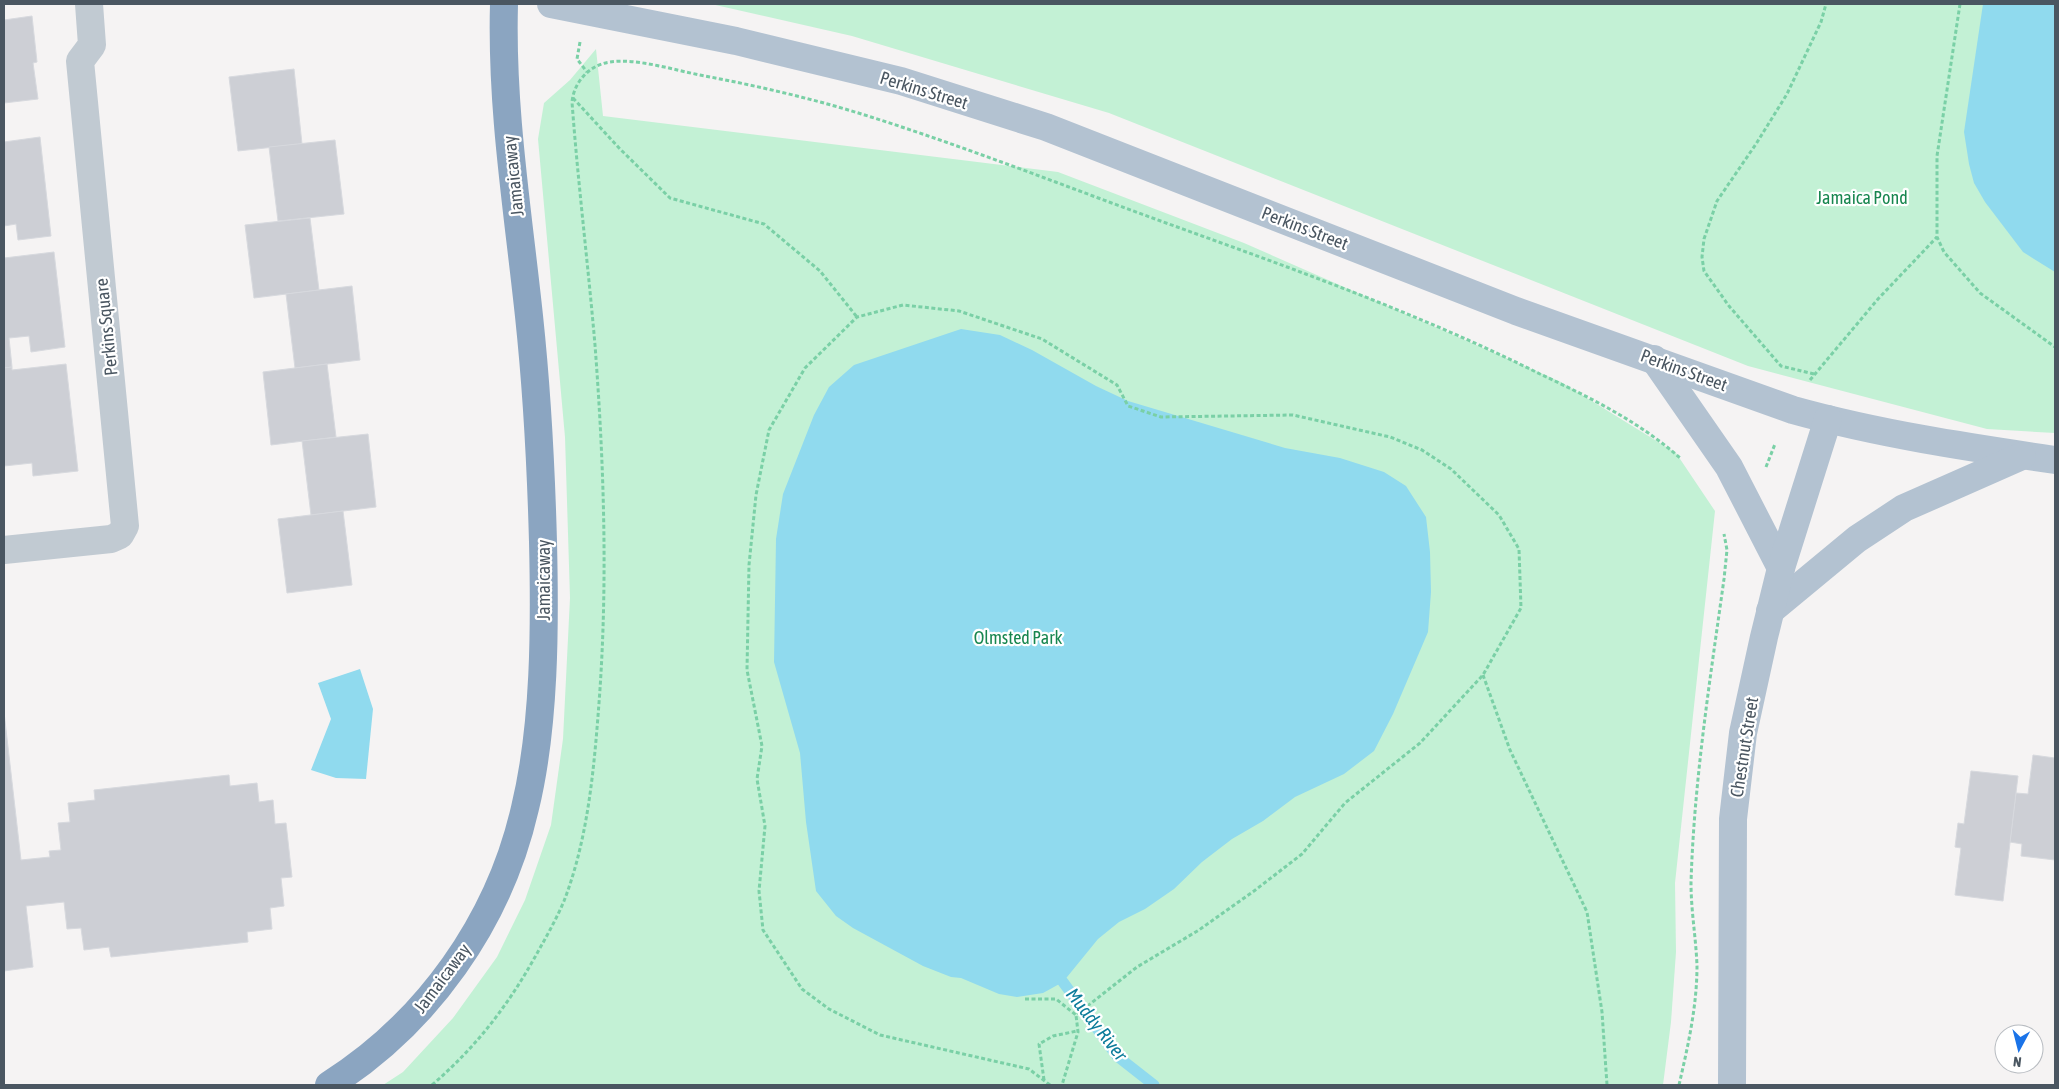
<svg xmlns="http://www.w3.org/2000/svg" width="2059" height="1089" font-family="'Asap Condensed',sans-serif">
<style>
.green{fill:#c3f1d5}
.water{fill:#90daee}
.lines{fill:none;stroke-linecap:round;stroke-linejoin:round}
.stream{stroke:#90daee;stroke-width:11}
.building{fill:#cdcfd5;stroke:#d7d9de}
.path{stroke:#7ad0a6;stroke-width:3;stroke-dasharray:4 2.5;stroke-linecap:butt}
.minor{stroke:#c1cad2;stroke-width:28}
.major{stroke:#b3c2d1;stroke-width:28}
.highway{stroke:#8ba5c1;stroke-width:28}
.labels{text-anchor:middle;dominant-baseline:central;stroke-width:4.5;stroke-linejoin:round;paint-order:stroke}
.street-label{font-size:18px;fill:#4a5661;stroke:#fff}
.park-label{font-size:18px;fill:#17864f;stroke:#fff}
.water-label{font-size:19px;font-style:italic;fill:#0c7c9b;stroke:#fff}
</style>
<rect width="100%" height="100%" fill="#f5f3f3"/>
<g class="green">
<path d="M711,4H2055V433L1987,429L1748,366L1109,113L852,36Z"/>
<path d="M596,49L603,116L1058,172L1244,243L1561,382L1676,453L1715,511L1675,883L1676,952L1671,1022L1663,1085H383L403,1072L453,1018L497,957L525,900L551,825L563,739L570,598L565,437L538,139L544,103L570,80Z"/>
</g>
<g class="water">
<path d="M1983,4H2055V272L2023,252L1985,202L1974,183L1969,164L1964,132Z"/>
<path d="M961,329L1000,335L1032,350L1096,386L1128,401L1285,448L1340,458L1384,472L1406,486L1426,517L1430,552L1431,592L1428,632L1393,714L1374,751L1344,774L1295,797L1263,821L1232,839L1202,862L1174,889L1145,909L1119,922L1098,939L1063,982L1043,993L1017,997L999,994L961,978L951,977L923,966L853,928L836,916L816,891L806,822L800,753L774,662L776,539L783,494L814,415L829,387L854,365Z"/>
<path d="M360,669L373,709L366,779L336,778L311,770L331,719L318,683Z"/>
</g>
<g class="lines">
<path class="stream" d="M1063,982L1117,1056L1154,1085"/>
</g>
<g class="building">
<path d="M32,16L37,62L33,63L38,99L4,103V20Z"/>
<path d="M294,69L302,144L238,151L229,77Z"/>
<path d="M40,137L51,236L18,240L16,224L4,226V142Z"/>
<path d="M335,140L344,214L278,221L269,147Z"/>
<path d="M310,218L319,290L254,298L245,225Z"/>
<path d="M54,252L65,347L31,352L29,336L9,338L12,367L4,368V258Z"/>
<path d="M352,286L360,360L295,368L286,294Z"/>
<path d="M66,364L78,471L33,476L32,463L4,466V368L12,367V370Z"/>
<path d="M327,364L336,437L271,445L263,372Z"/>
<path d="M368,434L376,507L311,515L302,441Z"/>
<path d="M343,511L352,585L287,593L278,519Z"/>
<path d="M4,712L21,860L50,857L49,851L61,850L58,823L70,822L68,803L95,800L94,790L229,775L230,786L257,783L259,802L273,800L275,824L286,823L292,877L281,878L284,906L270,908L272,929L247,932L248,942L111,957L109,947L84,950L81,928L67,929L64,902L26,906L33,967L4,971Z"/>
<path d="M2033,755L2055,758V860L2021,856L2022,844L2010,842L2016,793L2028,794Z"/>
<path d="M1971,771L2018,776L2003,901L1955,895L1961,848L1955,847L1958,823L1964,824Z"/>
</g>
<g class="lines">
<g class="path">
<path d="M1960,4L1937,156V237L1944,252L1980,293L2055,347"/>
<path d="M580,42L577,59L587,72"/>
<path d="M573,98L620,149L670,198L764,224L820,271L857,317"/>
<path d="M1814,374L1781,366L1729,306L1704,271L1702,257L1704,239L1717,201L1756,144L1787,94L1821,22L1826,4"/>
<path d="M1810,380L1878,299L1937,237"/>
<path d="M1766,467L1775,444"/>
<path d="M1483,675L1510,750L1587,912L1602,1012L1607,1085"/>
<path d="M1025,999H1056L1076,1015"/>
<path d="M1044,1080L1039,1044L1053,1036L1077,1031"/>
<path d="M432,1085C476,1047 507,1007 535,957C545,939 556,920 564,901C588,839 594,769 599,703C608,583 604,464 595,345C588,264 578,183 572,102C574,82 589,65 610,62C637,58 674,70 700,75C758,86 815,99 871,117C975,150 1077,191 1180,228C1302,272 1424,316 1540,374C1589,397 1640,422 1680,458"/>
<path d="M1050,1085L1029,1069L880,1035L829,1009L802,989L763,930L759,891L765,826L757,779L762,746L747,670L749,565L756,495L769,430L805,368L857,317L903,305L959,311L1042,339L1117,385L1128,406L1161,417L1293,415L1390,437L1422,450L1451,469L1499,515L1519,549L1521,608L1483,675L1420,743L1345,803L1302,854L1254,891L1199,930L1137,967L1076,1015L1078,1032L1062,1085"/>
<path d="M1679,1085C1688,1046 1697,1006 1697,966C1696,938 1691,911 1691,883C1694,781 1710,680 1724,579L1727,550L1724,534"/>
</g>
<path class="minor" d="M4,550L111,539L120,535L125,526L80,61L92,45L89,4"/>
<g class="major">
<path d="M551,4L736,41L901,81L1046,127L1516,311L1793,410C1879,434 1967,447 2055,460"/>
<path d="M1654,359L1729,467L1781,568"/>
<path d="M1770,611L1857,539L1904,508L2022,456"/>
<path d="M1732,1085L1733,819L1743,733L1764,637L1781,568L1828,419"/>
</g>
<path class="highway" d="M329,1085C427,1023 499,922 525,808C545,726 545,626 543,542C541,467 537,391 529,316C518,212 501,109 504,4"/>
</g>
<g class="labels">
<g class="street-label">
<text transform="translate(924 90) rotate(17)">Perkins Street</text>
<text transform="translate(513 176) rotate(-96)">Jamaicaway</text>
<text transform="translate(1305 228) rotate(21)">Perkins Street</text>
<text transform="translate(106 327) rotate(-96)">Perkins Square</text>
<text transform="translate(1684 370) rotate(20)">Perkins Street</text>
<text transform="translate(543 580) rotate(-90)">Jamaicaway</text>
<text transform="translate(1744 747) rotate(-81)">Chestnut Street</text>
<text transform="translate(442 978) rotate(-53)">Jamaicaway</text>
</g>
<g class="park-label">
<text x="1862" y="197">Jamaica Pond</text>
<text x="1018" y="637">Olmsted Park</text>
</g>
<g class="water-label">
<text transform="translate(1097 1024) rotate(52)">Muddy River</text>
</g>
</g>
<rect width="2059" height="1089" fill="none" stroke="#4a5661" stroke-width="10"/>
<g transform="translate(2019 1049) rotate(187)"><circle r="24" fill="#ffffff" stroke="#b7bbc0"/>
<path d="M0-4L9 19L0 12L-9 19Z" fill="#1a73e8"/>
<text y="-8" font-size="14" font-weight="bold" text-anchor="middle" fill="#4a5661">N</text>
</g>
</svg>
